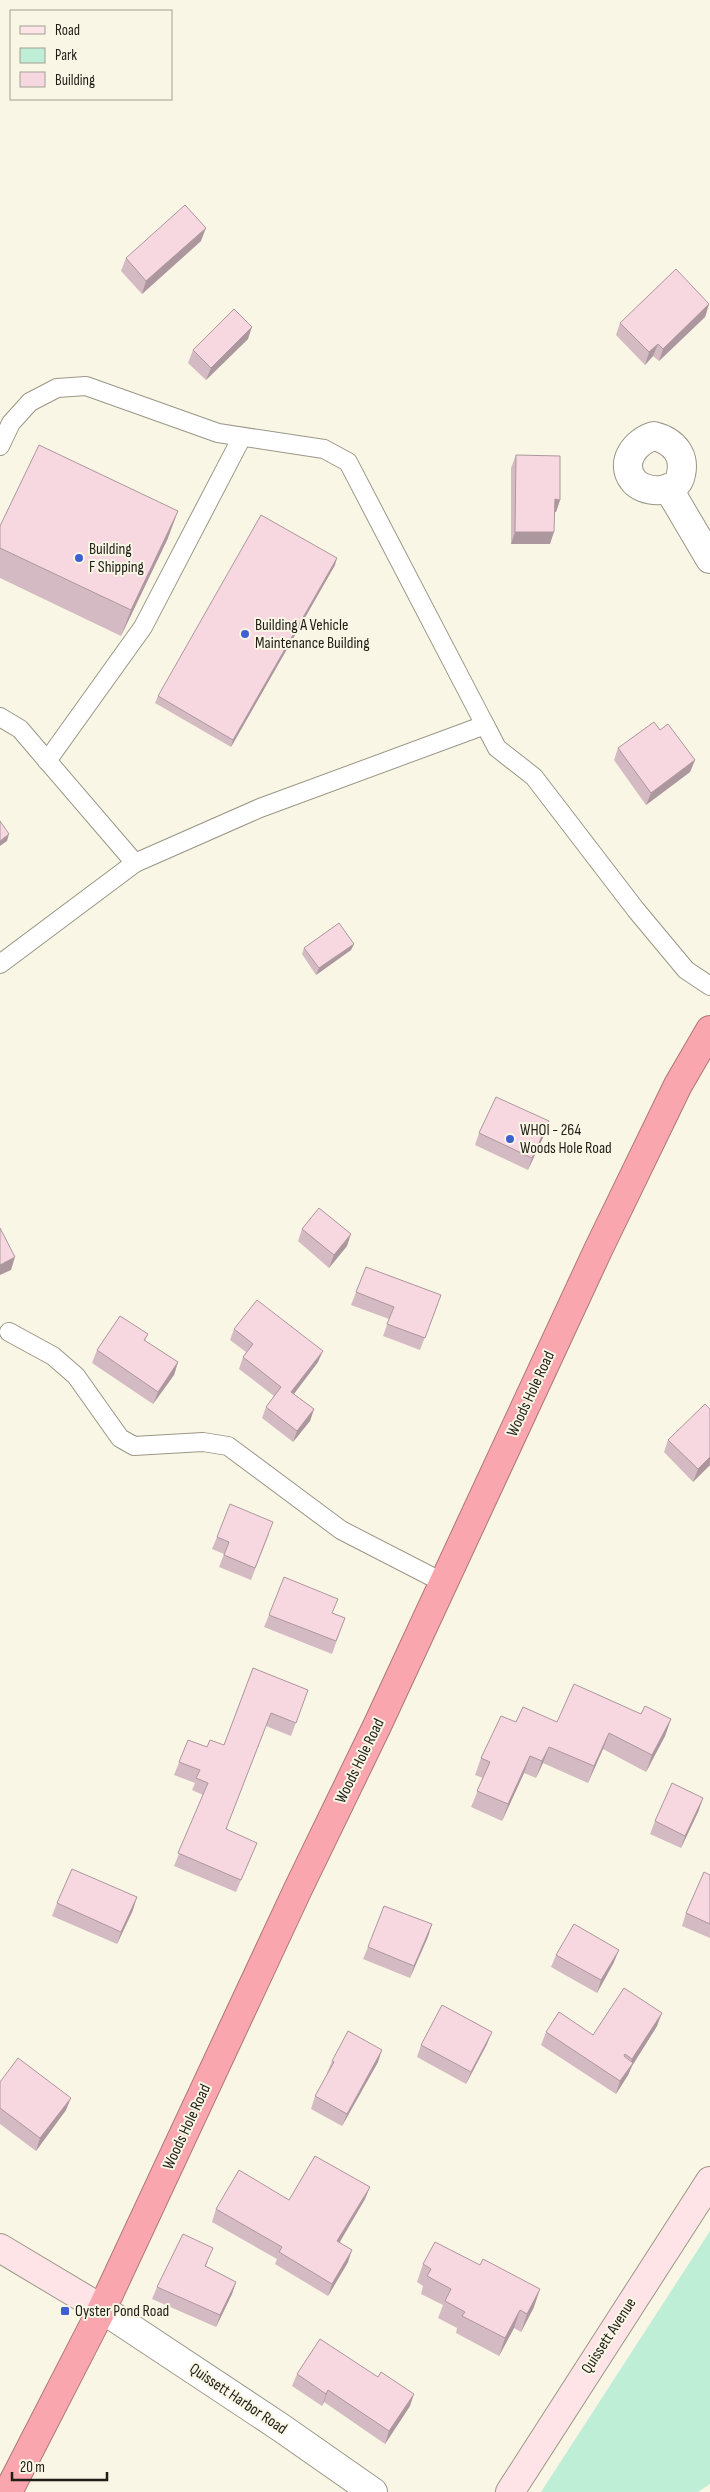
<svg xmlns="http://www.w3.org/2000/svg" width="710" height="2492" font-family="'Sofia Sans Condensed',sans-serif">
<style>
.green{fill:#bfeed7}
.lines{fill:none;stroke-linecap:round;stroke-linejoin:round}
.lane-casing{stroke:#9a9787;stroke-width:20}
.street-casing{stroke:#9a9787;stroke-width:30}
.secondary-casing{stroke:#9a9787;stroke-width:30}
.highway-casing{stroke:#ad767a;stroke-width:30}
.lane{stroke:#fff;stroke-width:18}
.street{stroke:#fff;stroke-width:28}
.secondary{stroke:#fee4e7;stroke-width:28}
.highway{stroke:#faa6af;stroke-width:28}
.wall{fill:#d4bac2}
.shaded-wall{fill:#ad979e}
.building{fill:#f7d8e1;stroke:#ad979e}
.poi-dot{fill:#3d60d2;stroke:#f9f6e5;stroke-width:2}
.labels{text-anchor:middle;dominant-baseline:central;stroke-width:4;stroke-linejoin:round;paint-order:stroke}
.poi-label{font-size:16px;fill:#1f1e17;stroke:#f9f6e5;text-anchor:start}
.street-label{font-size:16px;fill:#1f1e17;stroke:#f9f6e5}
</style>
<rect width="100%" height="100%" fill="#f9f6e5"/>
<path class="green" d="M710,2231V2484L698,2492H541Z"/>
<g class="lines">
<g class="lane-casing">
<g id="lane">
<path d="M0,446L11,423L30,402L57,388L86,386L218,433L324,449L348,462L485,725L260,808L135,863L20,729L0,717"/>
<path d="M485,725L497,748L534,777L636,910L686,970L710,986"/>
<path d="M47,761L143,627L242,437"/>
<path d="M0,964L135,863"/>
<path d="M9,1332L53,1356L76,1376L120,1438L134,1446L203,1442L228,1446L341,1530L444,1583"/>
</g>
</g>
<g class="street-casing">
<g id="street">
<path d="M654,436C674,441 687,456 680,478C674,495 642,493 633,480C619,462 636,441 654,436Z"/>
<path d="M668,488L710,559"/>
<path d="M102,2309L280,2427L373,2492"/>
</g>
</g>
<g class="secondary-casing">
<g id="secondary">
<path d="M0,2248L102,2309"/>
<path d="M510,2492L710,2181"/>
</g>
</g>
<g class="highway-casing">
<path id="highway" d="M8,2492L102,2309L298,1889L377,1726L598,1250L678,1085L710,1030"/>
</g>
<use href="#lane" class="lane"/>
<use href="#street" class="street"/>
<use href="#secondary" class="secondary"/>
<use href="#highway" class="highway"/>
</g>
<g class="wall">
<path d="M201,241L142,294L121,271L126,258Z"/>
<path d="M709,304L705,317L659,361L653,356L645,365L616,335L620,323Z"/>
<path d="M248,339L206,380L188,363L193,350Z"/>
<path d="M516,455L560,500L556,512H555L550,544H511V468Z"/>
<path d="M0,526L168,538L121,636L0,578Z"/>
<path d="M335,565L231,747L155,703L158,696Z"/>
<path d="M660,730L695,760L690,772L646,805L614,760L618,748Z"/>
<path d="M354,944L351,950L316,975L302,954L304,948Z"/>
<path d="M549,1121L545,1133L528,1170L475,1145L479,1133Z"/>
<path d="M302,1229L347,1246L329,1268L298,1241Z"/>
<path d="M366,1267L441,1295L420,1350L383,1336L389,1319L351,1305Z"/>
<path d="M234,1329L318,1362L294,1394L314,1409L310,1421L293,1442L262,1418L266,1407L274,1396L239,1369L243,1357L246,1352L230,1340Z"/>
<path d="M148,1334L145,1341L178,1362L174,1375L153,1404L92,1363L97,1350Z"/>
<path d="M710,1409V1465L693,1482L664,1452L668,1440Z"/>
<path d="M269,1534L251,1580L219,1567L224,1554L212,1549L217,1537Z"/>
<path d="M333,1613L345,1618L332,1654L264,1627L269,1615Z"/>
<path d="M253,1668L308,1690L291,1736L266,1726L226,1829L252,1855L236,1892L174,1866L203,1795L192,1790L195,1783L174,1775L188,1740L207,1747L224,1745Z"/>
<path d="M641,1714L671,1719L665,1736L646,1772L603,1749L588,1783L543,1763L536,1778L524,1773L502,1821L471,1807L483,1778L475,1775L481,1758L557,1722Z"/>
<path d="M699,1810L681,1848L650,1834L655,1821Z"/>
<path d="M710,1875V1938L682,1926L686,1913Z"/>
<path d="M57,1903L133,1910L117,1944L52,1916Z"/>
<path d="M432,1924L410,1978L363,1959L368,1947Z"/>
<path d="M556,1955L614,1962L597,1993L551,1967Z"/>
<path d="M657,2026L632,2066L628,2075L616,2094L541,2045L546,2032L593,2035Z"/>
<path d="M487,2044L466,2084L417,2057L421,2045Z"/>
<path d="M332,2061L378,2062L342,2126L311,2109L315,2096L328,2073H327Z"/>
<path d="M0,2082L66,2110L36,2151L0,2124Z"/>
<path d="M365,2199L340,2242L348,2262L328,2296L275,2264L277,2259L212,2222L216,2209Z"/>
<path d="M208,2261L206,2266L236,2282L232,2294L216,2327L152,2299L157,2287Z"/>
<path d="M423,2264L534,2307L521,2332L514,2328L499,2356L456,2333L457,2328L438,2318L443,2305L421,2294L423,2286L417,2282Z"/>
<path d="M297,2374L410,2406L385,2444L324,2402L322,2406L292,2386Z"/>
</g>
<g class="shaded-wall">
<path d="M206,228L201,241L142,294L146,281Z"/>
<path d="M709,304L705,317L659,361L663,349Z"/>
<path d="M252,327L248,339L206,380L211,368Z"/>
<path d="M658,344L653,356L645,365L649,352Z"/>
<path d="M555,499L560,500L556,512H550Z"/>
<path d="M178,511L168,538L121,636L131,610Z"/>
<path d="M515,532H554L550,544H511Z"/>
<path d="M337,558L335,565L231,747L233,740Z"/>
<path d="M695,760L690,772L646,805L651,793Z"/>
<path d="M9,834L7,841L0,846V841Z"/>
<path d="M354,944L351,950L316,975L319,968Z"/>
<path d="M549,1121L545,1133L528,1170L532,1158Z"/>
<path d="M351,1234L347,1246L329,1268L334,1255Z"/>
<path d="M15,1257L11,1270L0,1275V1265Z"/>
<path d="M323,1351L318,1362L287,1403L291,1392Z"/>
<path d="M178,1362L174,1375L153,1404L158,1392Z"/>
<path d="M314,1409L310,1421L293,1442L297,1431Z"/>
<path d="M710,1457V1465L693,1482L698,1469Z"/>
<path d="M671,1719L665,1736L646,1772L652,1755Z"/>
<path d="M609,1733L603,1749L588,1783L594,1766Z"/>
<path d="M549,1747L543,1763L536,1778L542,1761Z"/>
<path d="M530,1756L524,1773L502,1821L508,1804Z"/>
<path d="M703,1798L699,1810L681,1848L685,1836Z"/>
<path d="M137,1897L133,1910L117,1944L121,1932Z"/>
<path d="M432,1924L428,1937L410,1978L414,1966Z"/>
<path d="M619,1950L614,1962L597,1993L601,1980Z"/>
<path d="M662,2013L657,2026L632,2066L628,2075L616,2094L620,2081L629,2068L632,2059Z"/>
<path d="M492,2032L487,2044L466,2084L471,2072Z"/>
<path d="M382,2050L378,2062L342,2126L347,2114Z"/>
<path d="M71,2098L66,2110L36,2151L40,2138Z"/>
<path d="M370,2187L365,2199L333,2253L337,2241Z"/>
<path d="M352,2250L348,2262L328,2296L332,2284Z"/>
<path d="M236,2282L232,2294L216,2327L220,2315Z"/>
<path d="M540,2289L534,2307L521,2332L527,2314Z"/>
<path d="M520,2310L514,2328L499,2356L505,2338Z"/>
<path d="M328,2390L324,2402L322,2406L326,2394Z"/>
<path d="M414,2394L410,2406L385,2444L389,2431Z"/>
</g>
<g class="building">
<path d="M185,205L206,228L146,281L126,258Z"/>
<path d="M676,269L709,304L663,349L658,344L649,352L620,323Z"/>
<path d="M234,309L252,327L211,368L193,350Z"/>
<path d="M39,445L178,511L131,610L0,548V526Z"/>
<path d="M516,455L560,456V500L555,499L554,532H515Z"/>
<path d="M261,515L337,558L233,740L158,696Z"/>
<path d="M654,722L660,730L668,724L695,760L651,793L618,748Z"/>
<path d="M0,821L9,834L0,841Z"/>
<path d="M339,923L354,944L319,968L304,948Z"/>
<path d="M496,1097L549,1121L532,1158L479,1133Z"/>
<path d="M319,1208L351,1234L334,1255L302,1229Z"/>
<path d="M0,1228L15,1257L0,1265Z"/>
<path d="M366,1267L441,1295L425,1338L387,1324L394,1307L356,1292Z"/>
<path d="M257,1300L323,1351L291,1392L314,1409L297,1431L266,1407L281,1387L243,1357L253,1344L234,1329Z"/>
<path d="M120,1316L148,1334L144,1340L178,1362L158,1392L97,1350Z"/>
<path d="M705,1404L710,1409V1457L698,1469L668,1440Z"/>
<path d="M230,1504L273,1522L255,1568L224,1555L229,1542L217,1537Z"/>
<path d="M284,1577L338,1599L332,1613L345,1618L336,1641L269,1615Z"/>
<path d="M253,1668L308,1690L296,1723L271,1713L226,1829L257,1843L241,1880L178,1853L208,1783L196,1778L200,1770L179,1762L188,1740L207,1747L210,1740L224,1745Z"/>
<path d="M574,1684L641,1714L645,1706L671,1719L652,1755L609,1733L594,1766L549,1747L542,1761L530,1756L508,1804L477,1791L490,1762L481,1758L501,1716L516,1722L523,1707L557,1722Z"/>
<path d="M672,1783L703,1798L685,1836L655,1821Z"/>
<path d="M72,1869L137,1897L121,1932L57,1903Z"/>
<path d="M704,1872L710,1875V1924L686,1913Z"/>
<path d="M384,1906L432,1924L414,1966L368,1947Z"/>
<path d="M574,1924L619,1950L601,1980L556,1955Z"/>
<path d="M624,1988L662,2013L632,2059L625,2054L624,2056L633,2063L620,2081L546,2032L559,2012L593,2035Z"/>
<path d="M442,2005L492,2032L471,2072L421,2045Z"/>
<path d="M348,2031L382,2050L347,2114L315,2096L334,2062L332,2061Z"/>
<path d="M18,2058L71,2098L40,2138L0,2108V2082Z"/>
<path d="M315,2156L370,2187L337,2241L352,2250L332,2284L279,2252L282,2247L216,2209L239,2170L289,2200Z"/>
<path d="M183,2234L213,2248L205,2266L236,2282L220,2315L157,2287Z"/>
<path d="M435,2242L480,2265L483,2259L540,2289L527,2314L520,2310L505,2338L462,2316L465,2312L445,2301L451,2289L427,2276L431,2269L423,2264Z"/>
<path d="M320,2339L378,2377L381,2372L414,2394L389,2431L328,2390L326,2394L297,2374Z"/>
</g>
<g class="poi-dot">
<circle cx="79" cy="558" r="5"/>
<circle cx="245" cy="634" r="5"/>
<circle cx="510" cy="1139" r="5"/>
<rect x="60" y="2306" width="10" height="10" rx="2.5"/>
</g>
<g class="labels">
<g class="poi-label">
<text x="89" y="549">Building<tspan x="89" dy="18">F Shipping</tspan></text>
<text x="255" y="625">Building A Vehicle<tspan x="255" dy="18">Maintenance Building</tspan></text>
<text x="520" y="1130">WHOI - 264<tspan x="520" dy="18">Woods Hole Road</tspan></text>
<text x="75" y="2311">Oyster Pond Road</text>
</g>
<g class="street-label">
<text transform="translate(531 1394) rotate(-65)">Woods Hole Road</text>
<text transform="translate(360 1761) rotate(-64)">Woods Hole Road</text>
<text transform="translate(187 2127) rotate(-65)">Woods Hole Road</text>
<text transform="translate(609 2336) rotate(-57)">Quissett Avenue</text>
<text transform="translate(238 2399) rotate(34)">Quissett Harbor Road</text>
</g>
</g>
<rect x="10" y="10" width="162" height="90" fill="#f9f6e5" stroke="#a2a093"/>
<rect x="20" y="26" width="25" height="8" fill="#fee4e7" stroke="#a2a093"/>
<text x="55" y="35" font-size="15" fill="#1f1e17">Road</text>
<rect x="20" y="48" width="25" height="15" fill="#bfeed7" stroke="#a2a093"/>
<text x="55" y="60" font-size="15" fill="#1f1e17">Park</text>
<rect x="20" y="72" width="25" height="15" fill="#f7d8e1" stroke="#a2a093"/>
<text x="55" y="85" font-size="15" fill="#1f1e17">Building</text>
<path d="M12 2472v8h95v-8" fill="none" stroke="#1f1e17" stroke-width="2.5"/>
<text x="20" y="2472" font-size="15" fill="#1f1e17" stroke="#f9f6e5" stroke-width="4" paint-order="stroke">20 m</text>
</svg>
